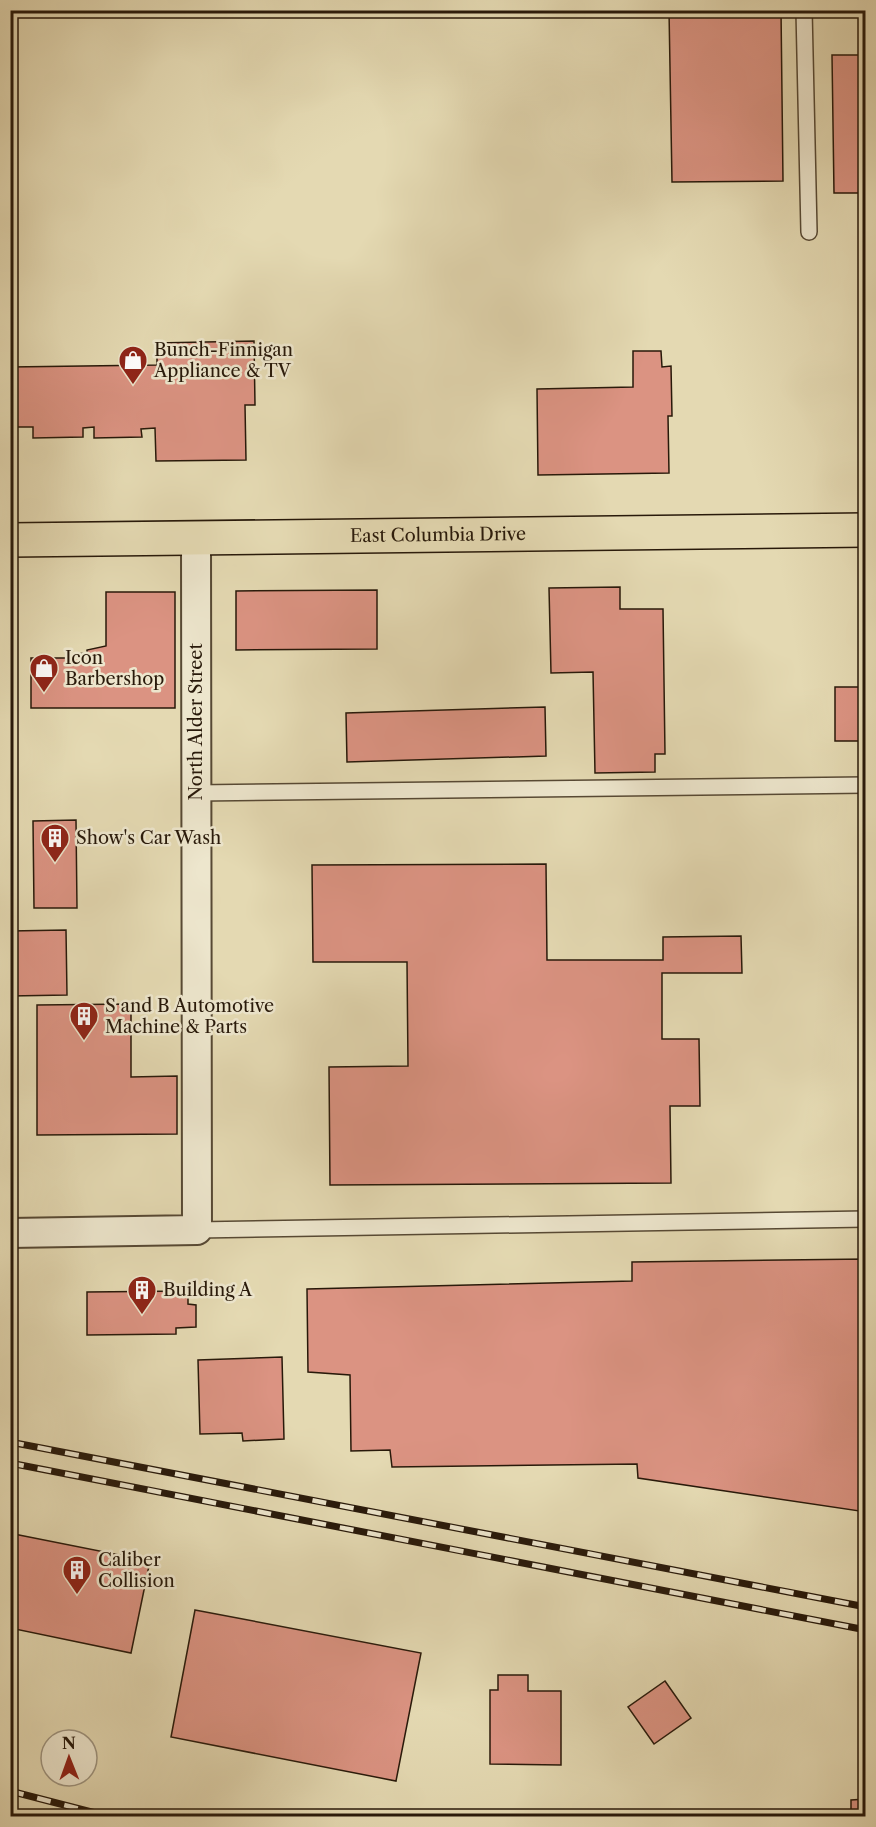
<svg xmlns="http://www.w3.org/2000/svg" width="876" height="1827" font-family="'Libre Caslon Text',serif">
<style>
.building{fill:#db9382;stroke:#28190a;stroke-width:1.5}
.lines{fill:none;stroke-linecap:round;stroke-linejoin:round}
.service-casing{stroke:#574934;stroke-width:18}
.minor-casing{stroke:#574934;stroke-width:32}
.primary-casing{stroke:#28190a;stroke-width:36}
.service{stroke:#ede6cd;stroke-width:15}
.minor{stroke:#ede6cd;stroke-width:28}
.primary{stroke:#e4d9b2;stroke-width:33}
.rail-casing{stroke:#28190a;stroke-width:7}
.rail{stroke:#ede6cd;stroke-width:4.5;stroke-dasharray:14;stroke-linecap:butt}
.labels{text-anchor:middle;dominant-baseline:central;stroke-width:5;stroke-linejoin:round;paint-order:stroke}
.poi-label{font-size:18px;fill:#28190a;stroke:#ede6cd;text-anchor:start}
.street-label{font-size:18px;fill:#28190a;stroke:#ede6cd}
</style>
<rect width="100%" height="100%" fill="#e4d9b2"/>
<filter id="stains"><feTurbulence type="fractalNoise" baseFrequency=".00333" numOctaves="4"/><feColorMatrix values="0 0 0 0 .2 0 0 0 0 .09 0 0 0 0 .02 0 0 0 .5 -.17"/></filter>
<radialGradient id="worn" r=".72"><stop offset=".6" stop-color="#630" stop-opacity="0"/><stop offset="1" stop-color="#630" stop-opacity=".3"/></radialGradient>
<g class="building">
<path d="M669,10H781L783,181L672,182Z"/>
<path d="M832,55H866V193H834Z"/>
<path d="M860,276H866V440Z"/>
<path d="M254,341L255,405H245L246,460L156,461L155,428L141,429L142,437L94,438V427L83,428V437L33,438V427H10V367L157,365V343Z"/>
<path d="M633,351H661L662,367L671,366L672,416H668L669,473L538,475L537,389L633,387Z"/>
<path d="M620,587V609H663L665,754H655V772L595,773L593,672L551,673L549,588Z"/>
<path d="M377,590V649L236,650V591Z"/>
<path d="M106,592H175V708H31V658H76V654L87,653V650L106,646Z"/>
<path d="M835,687H866V766H861V741H835Z"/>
<path d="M545,707L546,756L347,762L346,713Z"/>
<path d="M76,820L77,908H34L33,821Z"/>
<path d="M546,864L547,960H663V937L741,936L742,973H662V1039H699L700,1106H670L671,1183L330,1185L329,1067L408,1066L407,962H313L312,865Z"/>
<path d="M66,930L67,995L10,996V931Z"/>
<path d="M131,1004V1077L177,1076V1134L37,1135V1005Z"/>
<path d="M866,1259V1512L638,1478L637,1464L392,1467L390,1450L351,1451L350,1375L308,1372L307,1289L632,1281V1262Z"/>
<path d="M188,1291V1304L196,1305V1327L176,1328V1334L87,1335V1292Z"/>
<path d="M282,1357L284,1439L243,1441L242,1433L200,1434L198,1360Z"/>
<path d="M14,1534L150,1561L131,1653L10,1628V1549Z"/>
<path d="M195,1610L421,1653L396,1781L171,1737Z"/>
<path d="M498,1675H528V1691H561V1765L490,1764V1690H498Z"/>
<path d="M665,1681L691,1718L654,1744L628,1707Z"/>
<path d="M866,1799V1816H851V1800Z"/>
</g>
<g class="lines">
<g class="service-casing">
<g id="service">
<path d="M804,10L809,232"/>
<path d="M196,793L866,785"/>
<path d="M197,1230L866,1219"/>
</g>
</g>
<g class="minor-casing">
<path id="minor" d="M10,1233L197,1230L196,538"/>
</g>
<g class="primary-casing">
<g id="primary">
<path id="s1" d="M10,540L866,530"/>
</g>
</g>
<use href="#service" class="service"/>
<use href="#minor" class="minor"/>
<use href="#primary" class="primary"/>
<g class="rail-casing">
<g id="rail">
<path d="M10,1442L866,1607"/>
<path d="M10,1463L866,1630"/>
<path d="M10,1791L107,1816"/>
</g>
</g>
<use href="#rail" class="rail"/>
</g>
<defs>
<g id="shop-pin" transform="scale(1.5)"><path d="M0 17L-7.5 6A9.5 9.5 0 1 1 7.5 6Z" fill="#8f2418" stroke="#ede6cd"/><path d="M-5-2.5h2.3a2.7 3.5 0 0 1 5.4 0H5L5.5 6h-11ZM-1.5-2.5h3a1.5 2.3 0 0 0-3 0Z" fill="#fff"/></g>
<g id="building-pin" transform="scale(1.5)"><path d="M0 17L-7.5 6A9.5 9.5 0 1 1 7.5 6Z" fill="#8f2418" stroke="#ede6cd"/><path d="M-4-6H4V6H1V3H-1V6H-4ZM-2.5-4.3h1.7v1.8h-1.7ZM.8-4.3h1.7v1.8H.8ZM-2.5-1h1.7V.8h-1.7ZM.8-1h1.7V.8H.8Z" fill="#fff"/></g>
</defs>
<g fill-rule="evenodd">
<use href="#shop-pin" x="133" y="360"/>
<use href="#shop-pin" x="44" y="668"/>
<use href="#building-pin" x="55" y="838"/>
<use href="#building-pin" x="84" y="1016"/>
<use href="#building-pin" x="142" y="1290"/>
<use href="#building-pin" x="77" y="1570"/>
</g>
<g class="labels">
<g class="poi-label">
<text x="154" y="350">Bunch-Finnigan<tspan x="154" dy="21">Appliance &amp; TV</tspan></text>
<text x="65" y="658">Icon<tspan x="65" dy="21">Barbershop</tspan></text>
<text x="76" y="838">Show's Car Wash</text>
<text x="105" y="1006">S and B Automotive<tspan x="105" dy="21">Machine &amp; Parts</tspan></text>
<text x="163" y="1290">Building A</text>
<text x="98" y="1560">Caliber<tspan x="98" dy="21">Collision</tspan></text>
</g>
<g class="street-label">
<text stroke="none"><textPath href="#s1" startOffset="428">East Columbia Drive</textPath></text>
<text transform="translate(196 722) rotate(-90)">North Alder Street</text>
</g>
</g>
<rect width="876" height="1827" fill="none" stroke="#e4d9b2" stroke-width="36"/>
<rect x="12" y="12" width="852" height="1803" fill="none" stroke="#28190a" stroke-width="3"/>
<rect x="18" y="18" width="840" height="1791" fill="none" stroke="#28190a" stroke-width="1.5"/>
<g transform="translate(69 1758) rotate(359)"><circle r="28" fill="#ede6cd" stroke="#9e947f" stroke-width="1.5"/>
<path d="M0-4.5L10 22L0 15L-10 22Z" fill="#8f2418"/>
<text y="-9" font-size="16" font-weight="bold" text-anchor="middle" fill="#28190a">N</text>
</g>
<rect width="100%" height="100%" filter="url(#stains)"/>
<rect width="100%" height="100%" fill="url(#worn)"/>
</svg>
